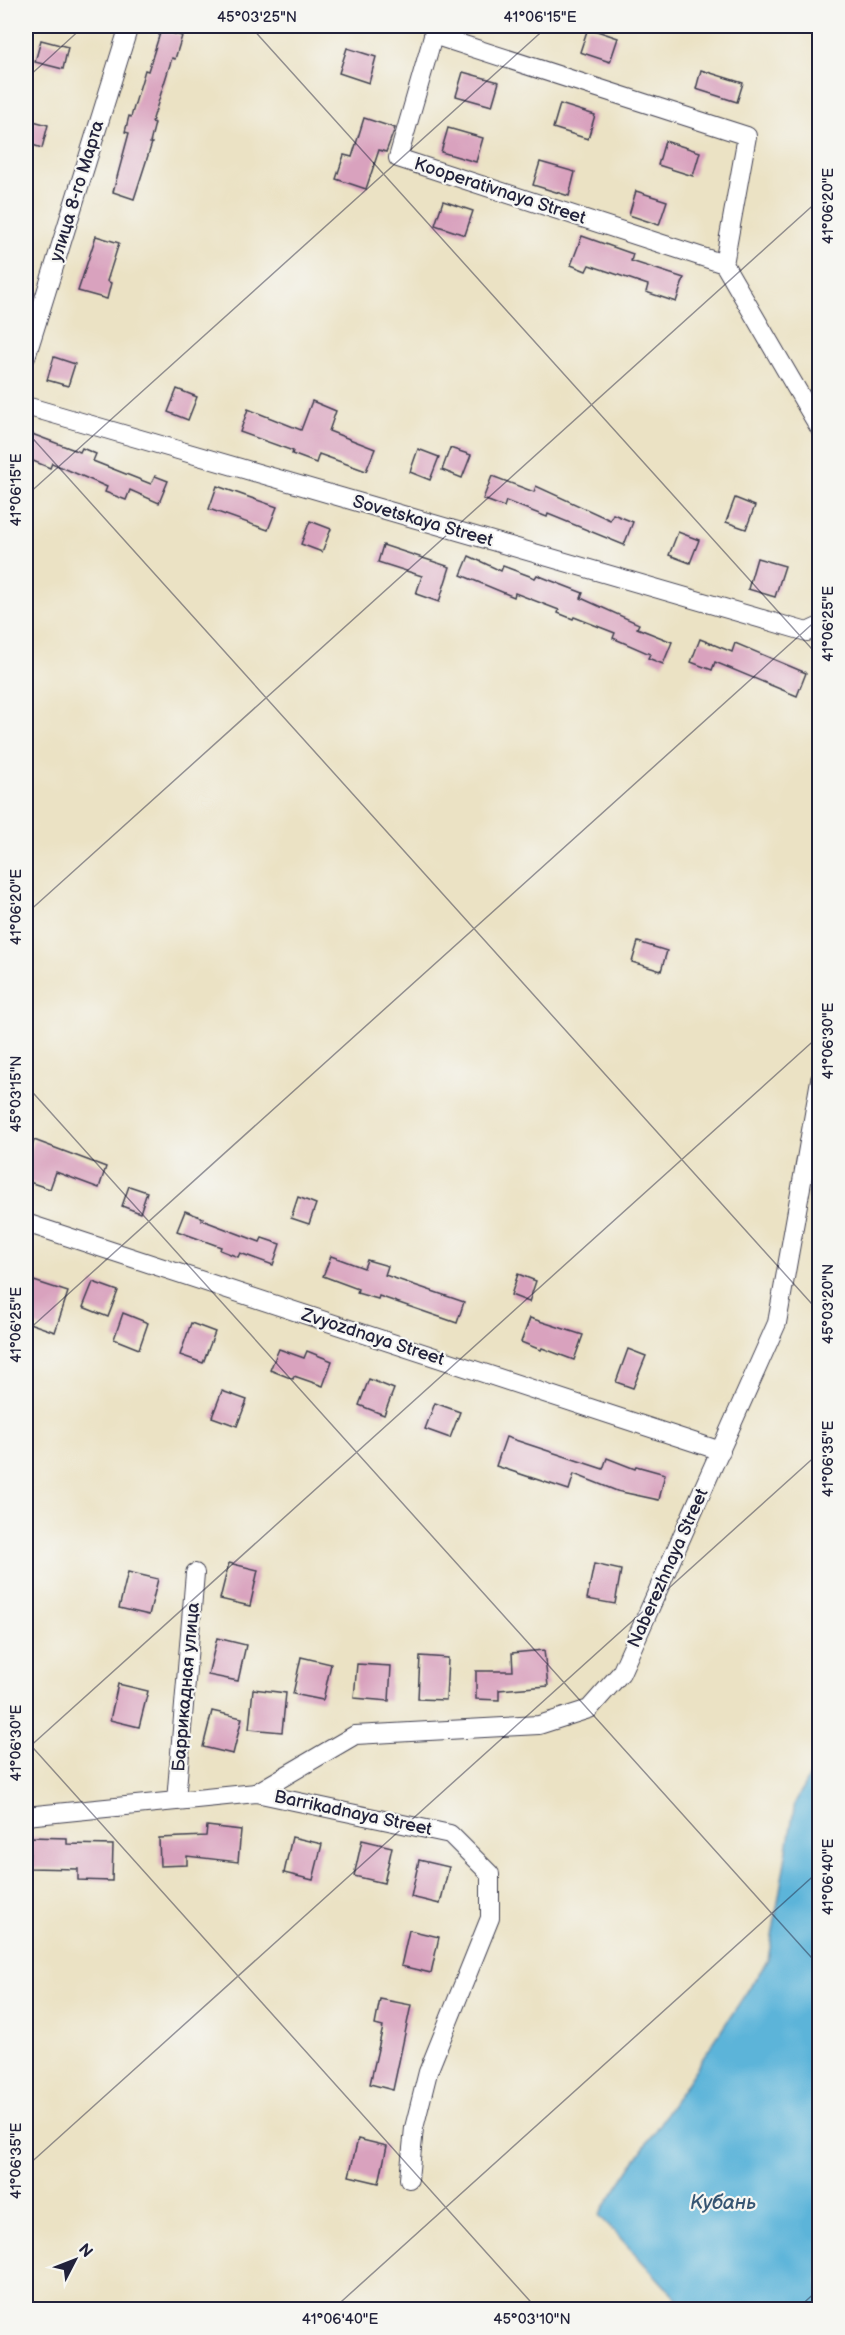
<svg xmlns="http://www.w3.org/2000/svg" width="845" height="2335" font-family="'Balsamiq Sans',sans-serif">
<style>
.water{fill:#5cb4d9;stroke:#3f6b8a;stroke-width:1.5}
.building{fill:#d9a2be}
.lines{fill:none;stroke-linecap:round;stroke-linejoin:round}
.minor-casing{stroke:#403f50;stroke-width:20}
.minor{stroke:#fff;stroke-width:18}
.ticks{fill:none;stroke:#22223b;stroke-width:1.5;stroke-opacity:0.45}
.labels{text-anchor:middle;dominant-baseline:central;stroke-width:4.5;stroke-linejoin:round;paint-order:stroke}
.street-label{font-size:18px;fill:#22223b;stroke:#f6f6f2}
.water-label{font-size:20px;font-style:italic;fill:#365572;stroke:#f6f6f2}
.neatline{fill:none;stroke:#22223b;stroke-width:2}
.ticks-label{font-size:15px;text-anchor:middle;fill:#22223b}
</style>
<rect width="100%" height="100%" fill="#f6f6f2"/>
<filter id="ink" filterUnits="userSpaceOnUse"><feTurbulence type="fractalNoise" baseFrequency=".0167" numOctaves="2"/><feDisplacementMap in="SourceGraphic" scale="12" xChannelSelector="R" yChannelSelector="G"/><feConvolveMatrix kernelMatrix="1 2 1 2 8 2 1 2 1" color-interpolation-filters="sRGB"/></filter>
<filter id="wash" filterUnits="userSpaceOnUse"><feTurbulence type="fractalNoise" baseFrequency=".008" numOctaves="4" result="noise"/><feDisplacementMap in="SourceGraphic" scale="24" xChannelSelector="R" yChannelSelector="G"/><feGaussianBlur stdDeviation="1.35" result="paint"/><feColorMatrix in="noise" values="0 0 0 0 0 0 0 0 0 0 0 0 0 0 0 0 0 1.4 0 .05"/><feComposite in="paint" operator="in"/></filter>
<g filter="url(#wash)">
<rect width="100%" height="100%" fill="#ebe2c4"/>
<path class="water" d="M819,1757V2309H686L599,2215L768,1960L795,1803Z"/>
<g id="blocks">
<g class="building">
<path d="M588,28L618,38L610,62L580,52Z"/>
<path d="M161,30L182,36L175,59L172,58L152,122L155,123L150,143H152L134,199L113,192L129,133L125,132L129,116L131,117L145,70L148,71Z"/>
<path d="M41,40L68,47L63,69L35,62Z"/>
<path d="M347,48L376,57L369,83L339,73Z"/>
<path d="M701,70L743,83L737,102L696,89Z"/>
<path d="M463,72L499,82L492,106L456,96Z"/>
<path d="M560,104L595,115L588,139L553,128Z"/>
<path d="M364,118L395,128L386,152L379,150L366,189L336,179L344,155L352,157Z"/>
<path d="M26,119L48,125L42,148L26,143Z"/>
<path d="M448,128L483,138L476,162L441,152Z"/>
<path d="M665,141L700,152L693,176L658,165Z"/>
<path d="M540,162L575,172L569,196L533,185Z"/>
<path d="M636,191L667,201L659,225L629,215Z"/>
<path d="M443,201L473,211L465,235L435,225Z"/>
<path d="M96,236L119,243L107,281L111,283L107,299L78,291Z"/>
<path d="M582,236L633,254L631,261L684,278L676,302L646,292L648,285L589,265L586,271L571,265Z"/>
<path d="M54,357L75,364L68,386L47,380Z"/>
<path d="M177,389L197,397L188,420L168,412Z"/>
<path d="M312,401L336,411L329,431L375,449L366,471L319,454L316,463L292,454L293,451L240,432L248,409L301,430Z"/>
<path d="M32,434L80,452L82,448L96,454L93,461L151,484L155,476L168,481L159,503L130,490L126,500L105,492L107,487L52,463L50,468L26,458V451Z"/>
<path d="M450,448L471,455L462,478L442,470Z"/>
<path d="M418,449L439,457L430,480L410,472Z"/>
<path d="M492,476L534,492L536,486L610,520L613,514L633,522L624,545L548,514L547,517L506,501L504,507L483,499Z"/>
<path d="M217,486L277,507L268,530L209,509Z"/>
<path d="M735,498L755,506L746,529L726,522Z"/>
<path d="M310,521L331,529L322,552L301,544Z"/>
<path d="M678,532L699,540L690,563L669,555Z"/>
<path d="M383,545L450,567L439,602L416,594L422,576L378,562Z"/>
<path d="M469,556L501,571L503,566L535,578L537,575L552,581L583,593L581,598L639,624L637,628L672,642L663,664L648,658L650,654L613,638L615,633L574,617L573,619L558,613L559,610L515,593L514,597L461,575Z"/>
<path d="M757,558L785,566L775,597L748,589Z"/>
<path d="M700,639L732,652L735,643L806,673L797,696L715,662L712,670L691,662Z"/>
<path d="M638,942L667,951L661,971L632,962Z"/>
<path d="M34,1140L106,1167L99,1188L56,1172L50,1189L26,1181V1166Z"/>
<path d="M129,1186L147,1192L140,1213L122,1206Z"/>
<path d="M298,1197L316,1204L309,1224L291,1218Z"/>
<path d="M185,1211L203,1218L202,1220L260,1242L262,1238L280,1244L273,1265L240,1253L238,1257L220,1250L221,1247L177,1231Z"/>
<path d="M331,1256L364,1268L367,1260L388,1266L385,1275L464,1302L457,1323L379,1296L378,1299L357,1293L358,1289L323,1276Z"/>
<path d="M518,1274L536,1281L529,1302L511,1295Z"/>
<path d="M34,1281L68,1292L55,1332L26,1322V1306Z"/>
<path d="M93,1282L118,1291L108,1317L83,1307Z"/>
<path d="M123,1313L148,1323L139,1349L114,1339Z"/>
<path d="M530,1318L583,1335L574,1360L542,1348L541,1350L521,1342Z"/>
<path d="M191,1323L215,1332L203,1363L180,1355Z"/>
<path d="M279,1349L304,1358L307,1351L332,1361L323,1386L294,1376L293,1379L270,1370Z"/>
<path d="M628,1349L646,1356L633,1388L616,1382Z"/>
<path d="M369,1379L394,1389L384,1415L359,1405Z"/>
<path d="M222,1391L247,1400L237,1426L212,1417Z"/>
<path d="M435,1403L460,1412L450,1438L425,1429Z"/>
<path d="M506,1437L603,1469L607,1458L635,1469L636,1466L665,1474L659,1500L617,1491L574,1474L569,1490L496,1466Z"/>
<path d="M229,1563L258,1570L250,1606L220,1599Z"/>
<path d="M594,1564L621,1570L615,1604L587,1599Z"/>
<path d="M128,1572L158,1579L149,1615L119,1608Z"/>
<path d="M217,1638L246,1645L238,1681L208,1675Z"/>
<path d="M544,1650L548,1686L499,1690V1700L476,1699V1671H513L512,1653Z"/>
<path d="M420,1656L448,1658L446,1700L418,1699Z"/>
<path d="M301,1657L331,1664L323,1700L293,1694Z"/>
<path d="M357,1664L391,1666L389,1701L354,1698Z"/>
<path d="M118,1684L148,1691L139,1727L110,1720Z"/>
<path d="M253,1689L286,1693L282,1732L249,1729Z"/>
<path d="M212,1711L242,1718L233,1754L203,1747Z"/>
<path d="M207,1826L241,1830L238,1862L187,1856V1865L160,1866L159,1838L206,1836Z"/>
<path d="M30,1837L67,1838V1844L113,1845L112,1881L78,1880V1869L29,1868Z"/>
<path d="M292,1837L322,1844L313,1880L284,1873Z"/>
<path d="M362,1840L392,1847L384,1883L354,1876Z"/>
<path d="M419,1860L449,1867L440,1904L411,1897Z"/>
<path d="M409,1930L439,1937L431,1973L401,1966Z"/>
<path d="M380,1999L411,2005L393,2090L370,2084L383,2027L375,2025Z"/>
<path d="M358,2139L387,2146L379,2183L349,2176Z"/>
</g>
</g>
</g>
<g filter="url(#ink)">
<use href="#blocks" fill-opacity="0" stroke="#403f50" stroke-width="1.5"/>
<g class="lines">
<g class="minor-casing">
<g id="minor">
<path d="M436,26L398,158L724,264L820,429"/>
<path d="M433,35L747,136L724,264"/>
<path d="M26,357L129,26"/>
<path d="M26,406L807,632L820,626"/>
<path d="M26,1223L721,1451"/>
<path d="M256,1793L355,1735L539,1725L589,1709L621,1673L777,1323L820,1080"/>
<path d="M176,1801L195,1573"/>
<path d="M26,1816L256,1793L450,1834L490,1874V1918L428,2072L414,2128L409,2179"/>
</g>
</g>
<use href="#minor" class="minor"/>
</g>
</g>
<path class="ticks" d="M250,26L820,658M26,79L84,26M26,431L820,1313M26,496L548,26M26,914L820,199M26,1085L820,1967M26,1332L820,617M26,1740L538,2310M26,1750L820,1035M26,2167L820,1452M332,2310L820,1870M796,2310L820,2288"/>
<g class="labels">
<g class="street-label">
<text transform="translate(77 191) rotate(-73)">улица 8-го Марта</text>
<text transform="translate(500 191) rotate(18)">Kooperativnaya Street</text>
<text transform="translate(423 521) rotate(16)">Sovetskaya Street</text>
<text transform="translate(373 1337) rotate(18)">Zvyozdnaya Street</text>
<text transform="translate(668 1568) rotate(-66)">Naberezhnaya Street</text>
<text transform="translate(186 1687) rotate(-85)">Баррикадная улица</text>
<text transform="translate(353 1813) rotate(12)">Barrikadnaya Street</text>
</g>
<g class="water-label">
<text x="723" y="2203">Кубань</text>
</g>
</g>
<rect width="845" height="2335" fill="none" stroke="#f6f6f2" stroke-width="66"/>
<g transform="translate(75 2260) rotate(48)" stroke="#f6f6f2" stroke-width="4.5" paint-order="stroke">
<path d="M0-4.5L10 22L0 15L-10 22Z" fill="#22223b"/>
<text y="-9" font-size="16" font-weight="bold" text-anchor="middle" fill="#22223b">N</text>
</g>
<rect x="33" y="33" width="779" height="2269" class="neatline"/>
<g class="ticks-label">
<text x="257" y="22">45°03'25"N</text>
<text x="540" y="22">41°06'15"E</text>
<text transform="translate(828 206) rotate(-90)" y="5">41°06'20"E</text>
<text transform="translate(16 490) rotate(-90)" y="5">41°06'15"E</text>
<text transform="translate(828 624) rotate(-90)" y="5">41°06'25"E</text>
<text transform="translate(16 907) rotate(-90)" y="5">41°06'20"E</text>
<text transform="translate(828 1041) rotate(-90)" y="5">41°06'30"E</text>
<text transform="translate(16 1094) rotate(-90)" y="5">45°03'15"N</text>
<text transform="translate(828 1304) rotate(-90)" y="5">45°03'20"N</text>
<text transform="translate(16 1325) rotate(-90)" y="5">41°06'25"E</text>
<text transform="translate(828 1459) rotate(-90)" y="5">41°06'35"E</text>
<text transform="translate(16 1743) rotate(-90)" y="5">41°06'30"E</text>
<text transform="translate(828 1877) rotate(-90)" y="5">41°06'40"E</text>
<text transform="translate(16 2161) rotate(-90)" y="5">41°06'35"E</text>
<text x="340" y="2324">41°06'40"E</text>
<text x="532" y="2324">45°03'10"N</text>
</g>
</svg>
